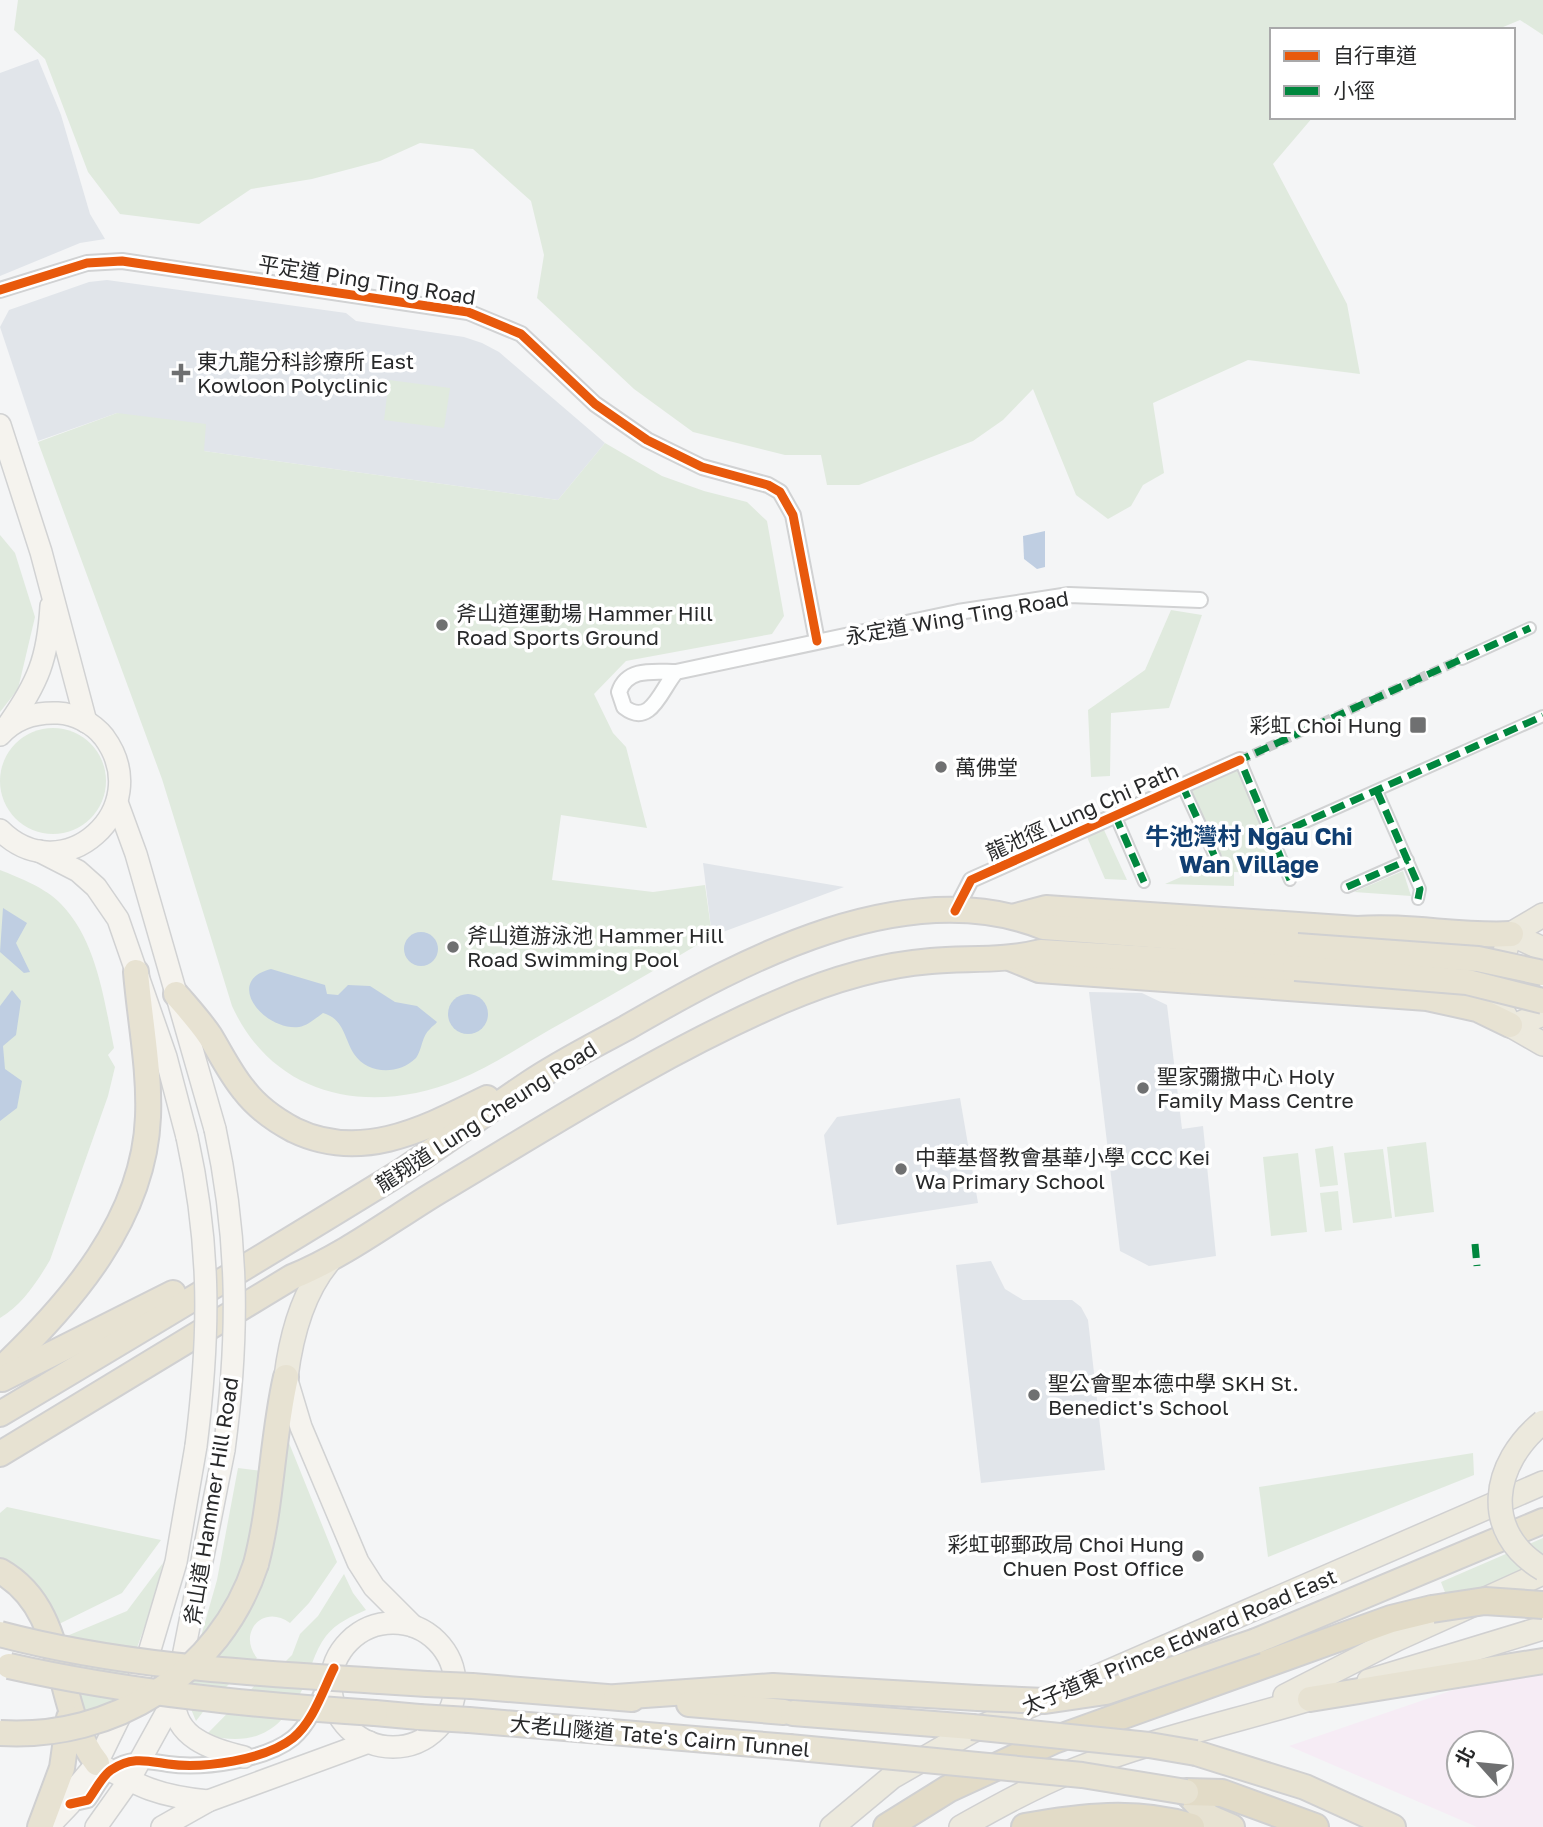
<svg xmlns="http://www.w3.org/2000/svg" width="1543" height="1827" font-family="'Golos Text','Noto Sans TC',sans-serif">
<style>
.industrial{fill:#f6ecf5;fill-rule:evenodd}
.built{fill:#e1e5ea}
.green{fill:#e0eade}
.water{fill:#bfcee2}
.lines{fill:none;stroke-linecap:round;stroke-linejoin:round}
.pedestrian-tunnel{stroke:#cbcccd;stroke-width:10;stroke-dasharray:10 5;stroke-linecap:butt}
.pedestrian-casing{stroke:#d1d2d3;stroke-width:14}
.minor-casing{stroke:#d1d2d3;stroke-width:18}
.secondary-casing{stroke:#d1d2d3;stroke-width:24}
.primary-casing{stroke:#d0d0d1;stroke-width:26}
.trunk-casing{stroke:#d0d0d1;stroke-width:28}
.motorway-casing{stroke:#d0d0d1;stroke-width:30}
.pedestrian{stroke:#fdfefe;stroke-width:10}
.minor{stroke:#fdfefe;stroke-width:14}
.secondary{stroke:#f5f3ee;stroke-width:21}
.primary{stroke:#ece9dd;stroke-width:23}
.trunk{stroke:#e7e2d2;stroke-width:24}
.motorway{stroke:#e2dbc7;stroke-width:26}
.secondary-bridge-casing{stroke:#d1d2d3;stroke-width:24;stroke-linecap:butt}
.primary-bridge-casing{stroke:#d0d0d1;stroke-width:26;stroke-linecap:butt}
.trunk-bridge-casing{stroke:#d0d0d1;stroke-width:28;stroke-linecap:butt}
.motorway-bridge-casing{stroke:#d0d0d1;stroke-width:30;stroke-linecap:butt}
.secondary-bridge{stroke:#f5f3ee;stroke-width:21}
.primary-bridge{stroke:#ece9dd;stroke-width:23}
.trunk-bridge{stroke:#e7e2d2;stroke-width:24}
.motorway-bridge{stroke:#e2dbc7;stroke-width:26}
.quiet{stroke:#00873e;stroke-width:7;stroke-dasharray:14 7;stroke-linecap:butt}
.cycleway-casing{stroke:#fff;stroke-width:13}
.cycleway{stroke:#e8590c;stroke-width:9}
.poi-dot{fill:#6f7071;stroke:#fff;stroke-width:2.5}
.labels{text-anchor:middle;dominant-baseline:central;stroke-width:7;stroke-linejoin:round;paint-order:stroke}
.street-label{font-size:21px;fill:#28292a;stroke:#fff}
.poi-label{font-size:21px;fill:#28292a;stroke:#fff;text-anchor:start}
.quarter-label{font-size:24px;font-weight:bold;fill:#103e71;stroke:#fff}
</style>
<rect width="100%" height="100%" fill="#f4f5f6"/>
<path class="industrial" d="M1543,1672V1827H1477L1289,1746L1453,1690ZM1459,1743H1501V1785H1459Z"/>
<g class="built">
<path d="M38,59L61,115L90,214L105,239L80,243L0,276V73Z"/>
<path d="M107,280L346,313L356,321L464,337L482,343L499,352L605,443L558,500L204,451L117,413L38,441L0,327L9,310L89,282Z"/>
<path d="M703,863L844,887L712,936Z"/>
<path d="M1089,992L1142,993L1167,1005L1182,1129L1203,1126L1216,1256L1149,1266L1120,1251Z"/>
<path d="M960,1098L978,1203L837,1225L824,1135L837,1117Z"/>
<path d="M991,1261L1005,1289L1023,1300H1072L1081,1307L1088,1320L1105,1470L981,1483L956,1265Z"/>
</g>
<g class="green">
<path d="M18,0H1543V35L1520,20L1496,30H1272V117H1313L1273,164L1347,304L1360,374L1248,360L1153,403L1164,473L1143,485L1131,506L1108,519L1076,495L1033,389L1003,420L973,441L859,485H827L821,455H785L693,432L634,389L537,298L544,255L531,201L473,149L420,143L380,161L312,179L251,189L199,224L120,214L88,172L45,59L14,30Z"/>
<path d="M389,380L450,388L444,428L384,420Z"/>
<path d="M117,413L206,424L204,451L558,500L605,443L662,476L704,491L747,502L767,521L784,616L772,634L626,661L594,694L613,733L626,747L647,828L561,815L552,880L653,892L705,885L712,936C659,968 605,999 551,1029C521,1046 490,1067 458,1080C370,1116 274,1098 232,1006L162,779L38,442Z"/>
<path d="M0,535L15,553L35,617L18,689L0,712Z"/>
<path d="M1171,610L1202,615L1169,708L1111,713L1110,776L1091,777L1088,710L1145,670Z"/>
<circle cx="53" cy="781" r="53"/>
<path d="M1238,770L1278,863L1265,873L1234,872V886L1165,884L1222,859L1192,791Z"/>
<path d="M1104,830L1127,880L1105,879L1087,837Z"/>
<path d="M0,870C20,878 46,888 61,904C97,941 104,1000 114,1048L108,1055L115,1067L108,1096L50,1260C37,1282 22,1305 0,1318Z"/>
<path d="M1403,871L1411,896L1354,892Z"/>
<path d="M1426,1142L1434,1212L1395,1217L1387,1147Z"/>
<path d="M1333,1146L1338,1185L1320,1187L1315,1149Z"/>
<path d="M1383,1149L1392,1218L1353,1223L1344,1153Z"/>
<path d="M1298,1153L1307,1232L1271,1236L1263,1157Z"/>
<path d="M1338,1191L1342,1230L1325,1232L1320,1193Z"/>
<path d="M287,1438L337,1562L309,1603L290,1623C263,1603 237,1633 257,1658L212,1700L196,1721L188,1702V1682L217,1580L238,1468L263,1471L270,1554Z"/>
<path d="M1473,1453L1474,1475L1268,1557L1259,1487Z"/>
<path d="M7,1507L161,1540L122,1593L59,1624C42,1591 30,1579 0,1558V1513Z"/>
<path d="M1543,1538V1566L1451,1608L1441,1582Z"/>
<path d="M163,1563C149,1623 127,1677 100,1732L88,1734L62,1638L127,1611Z"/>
<path d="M344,1574L353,1593L366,1610C351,1617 337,1622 326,1636C314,1651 310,1673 302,1690C280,1733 253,1747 206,1735L275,1665L284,1663L292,1655L300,1634L318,1616Z"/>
</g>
<g class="water">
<path d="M1045,531V567L1037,569L1024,559L1023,536Z"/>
<path d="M3,908L27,923L16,943L30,972L24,973L0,952Z"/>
<circle cx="421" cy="949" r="17"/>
<path d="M271,969L325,985L327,994L338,995L348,985L370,986L395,1002L417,1006L437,1022C435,1025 432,1026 430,1029C422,1035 422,1050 416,1058C399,1075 368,1075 354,1054C344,1038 344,1019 323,1013C316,1018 307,1026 299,1027C264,1031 223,981 271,969Z"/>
<path d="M12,990L21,1001L16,1035L3,1046L5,1069L22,1081L17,1108L0,1121V1006Z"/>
<circle cx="468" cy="1014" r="20"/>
</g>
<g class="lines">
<path class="pedestrian-tunnel" d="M1240,760L1462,659"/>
<g class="pedestrian-casing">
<g id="pedestrian">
<path d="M1462,659L1530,628"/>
<path d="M1240,760L1290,880"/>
<path d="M1182,785L1215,857"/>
<path d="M1377,791L1420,889L1418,899"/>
<path d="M1115,815L1144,882"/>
<path d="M1274,836L1543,716"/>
<path d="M1347,887L1408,860"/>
</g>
</g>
<g class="minor-casing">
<g id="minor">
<path d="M0,290L87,263L122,261L468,312L521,334L595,404L647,440L702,467L768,485L780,492L793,515L817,641"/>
<path d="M676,672C661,689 651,728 624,707L619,692C627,667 655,672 676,672L958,612L1069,595L1200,600"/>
<path d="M955,911L971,880L1240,760"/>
<path d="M70,1804L88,1800C95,1791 102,1775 111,1770C132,1756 146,1761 168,1764C203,1769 266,1760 293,1738C312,1722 321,1693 331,1672"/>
</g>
</g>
<g class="secondary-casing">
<g id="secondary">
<path d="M0,425L41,552L86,722"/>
<path d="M8,725C38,683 48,658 51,606"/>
<path d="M0,735C15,718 36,712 58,713C75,714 93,723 104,737C157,809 63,893 0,830"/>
<path d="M117,802L136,854L215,1129"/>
<path d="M39,851L78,871L96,887L118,919L166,1057L187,1137"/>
<path d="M286,1377L301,1427L358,1562L374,1587L413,1626"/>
<circle cx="393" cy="1685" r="62"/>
<path d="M175,1697C171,1737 213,1750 244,1757"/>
<path d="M97,1763C140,1787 158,1796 208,1801"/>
<path d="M48,1827L70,1804L75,1789L97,1763L146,1663L176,1562L196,1446"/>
<path d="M96,1827L128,1782L175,1697L224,1450"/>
<path d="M162,1827L208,1801L369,1742"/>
</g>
</g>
<g class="primary-casing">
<g id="primary">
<path d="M1543,915L1511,934L1495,981L1496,998L1510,1025L1543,1044"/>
<path d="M1511,934L1543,949"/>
<path d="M1513,1026L1543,1014"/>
<path d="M286,1377C291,1337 303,1292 329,1261"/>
<path d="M1369,1681L1543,1628"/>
<path d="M1285,1696L1397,1639L1543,1573"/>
<path d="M832,1827L892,1777L972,1731L1543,1483"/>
<path d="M961,1827C997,1807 1033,1787 1072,1771C1155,1738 1243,1720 1329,1693"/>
</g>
</g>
<g class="trunk-casing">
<g id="trunk">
<path d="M1016,916L1046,908L1357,929C1409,925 1460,937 1511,934"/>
<path d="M1012,959L1039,970L1427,998L1477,1009L1510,1025"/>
<path d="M176,994C187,1007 200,1021 210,1036C221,1054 230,1073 244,1090C257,1107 275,1120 294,1130C362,1163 426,1128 487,1098"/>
<path d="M0,1370C71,1303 144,1219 148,1117C150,1069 140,1020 136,972"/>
<path d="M2,1379L173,1293"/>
<path d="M0,1414C131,1336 261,1258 391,1178C438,1148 482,1115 528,1084C559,1063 593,1046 626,1028C744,960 905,872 1044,927L1297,946"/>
<path d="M0,1454L292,1277C343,1256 387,1223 434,1194C547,1127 661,1053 782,1001C828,981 881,965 931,961C968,958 1005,961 1041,952L1295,968"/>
<path d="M256,1564C272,1503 272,1438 286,1377"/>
<path d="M0,1571C71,1611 51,1705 97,1763"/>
<path d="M1256,1641L1543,1521"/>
<path d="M380,1681L427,1684"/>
<path d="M472,1686L632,1699"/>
<path d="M616,1697L773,1686L978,1698"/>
<path d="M1310,1699L1543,1661"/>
<path d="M689,1704L784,1712"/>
<path d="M375,1713L419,1717"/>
<path d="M793,1713L972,1727"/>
<path d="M469,1720L789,1747"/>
<path d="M1196,1753L1305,1787L1393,1827"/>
<path d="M1186,1792L1209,1817L1232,1827"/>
<path d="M40,1827L62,1768L69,1718"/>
</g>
</g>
<g class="motorway-casing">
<g id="motorway">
<path d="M1186,1792L1222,1793L1315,1827"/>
<path d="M887,1827L948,1789L1054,1740L1391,1619L1432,1609"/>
<path d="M1025,1827C1079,1817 1137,1810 1191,1827"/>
</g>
</g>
<use href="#pedestrian" class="pedestrian"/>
<use href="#minor" class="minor"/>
<use href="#secondary" class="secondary"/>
<use href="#primary" class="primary"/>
<use href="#trunk" class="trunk"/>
<use href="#motorway" class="motorway"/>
<g class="secondary-bridge-casing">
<g id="secondary-bridge">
<path d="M215,1129C239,1240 239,1338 224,1450"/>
<path d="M187,1137C211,1247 210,1334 196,1446"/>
</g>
</g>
<g class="primary-bridge-casing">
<path id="primary-bridge" d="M1543,1422C1492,1463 1480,1532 1543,1569"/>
</g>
<g class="trunk-bridge-casing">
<g id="trunk-bridge">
<path d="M1297,946L1478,959L1543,973"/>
<path d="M1295,968L1467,982L1543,1001"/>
<path d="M0,1634C124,1667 253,1673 380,1681"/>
<path d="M9,1666C129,1693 252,1705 375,1713"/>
<path d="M427,1684L472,1686"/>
<path d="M978,1698L1045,1701L1106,1692L1256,1641"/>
<path d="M419,1717L469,1720"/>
<path d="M972,1727L1149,1745L1196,1753"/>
<path d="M0,1733C113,1740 220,1674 256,1564"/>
<path d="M789,1747L1082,1775L1186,1792"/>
</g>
</g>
<g class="motorway-bridge-casing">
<path id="motorway-bridge" d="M1432,1609L1485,1601L1543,1605"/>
</g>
<use href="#secondary-bridge" class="secondary-bridge"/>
<use href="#primary-bridge" class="primary-bridge"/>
<use href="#trunk-bridge" class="trunk-bridge"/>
<use href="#motorway-bridge" class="motorway-bridge"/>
<g class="quiet">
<path d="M1182,785L1215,857"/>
<path d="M1377,791L1420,889L1418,899"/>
<path d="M1115,815L1144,882"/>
<path d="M1274,836L1543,716"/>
<path d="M1290,880L1240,760L1530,628"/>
<path d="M1347,887L1408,860"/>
<path d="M1475,1244L1477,1266"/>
</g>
<g class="cycleway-casing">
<g id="cycleway">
<path d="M0,290L87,263L122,261L468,312L521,334L595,404L647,440L702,467L768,485L780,492L793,515L817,641"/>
<path d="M955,911L971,880L1240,760"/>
<path d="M70,1804L88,1800C95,1791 102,1776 111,1770C132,1756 147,1761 168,1764C203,1769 265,1760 293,1738C313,1722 323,1690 334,1668"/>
</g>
</g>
<use href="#cycleway" class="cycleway"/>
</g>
<g class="poi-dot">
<path d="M177.5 362.5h7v7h7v7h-7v7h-7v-7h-7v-7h7z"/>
<circle cx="442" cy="625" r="7"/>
<rect x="1409" y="716" width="18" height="18" rx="3.5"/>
<circle cx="941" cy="767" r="7"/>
<circle cx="453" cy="947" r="7"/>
<circle cx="1143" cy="1088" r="7"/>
<circle cx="901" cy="1169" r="7"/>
<circle cx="1034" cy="1395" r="7"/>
<circle cx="1198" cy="1556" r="7"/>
</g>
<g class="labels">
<g class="street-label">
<text transform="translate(367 280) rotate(9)">平定道 Ping Ting Road</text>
<text transform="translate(957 617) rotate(-10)">永定道 Wing Ting Road</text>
<text transform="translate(1082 811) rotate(-24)">龍池徑 Lung Chi Path</text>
<text transform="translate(486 1116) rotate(-33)">龍翔道 Lung Cheung Road</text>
<text transform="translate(211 1501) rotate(-81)">斧山道 Hammer Hill Road</text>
<text transform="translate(1179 1641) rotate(-23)">太子道東 Prince Edward Road East</text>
<text transform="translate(660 1736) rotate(5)">大老山隧道 Tate's Cairn Tunnel</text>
</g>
<g class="poi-label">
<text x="197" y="361">東九龍分科診療所 East<tspan x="197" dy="24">Kowloon Polyclinic</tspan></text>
<text x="456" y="613">斧山道運動場 Hammer Hill<tspan x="456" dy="24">Road Sports Ground</tspan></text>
<text x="1402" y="725" text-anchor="end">彩虹 Choi Hung</text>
<text x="955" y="767">萬佛堂</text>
<text x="467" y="935">斧山道游泳池 Hammer Hill<tspan x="467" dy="24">Road Swimming Pool</tspan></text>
<text x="1157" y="1076">聖家彌撒中心 Holy<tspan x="1157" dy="24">Family Mass Centre</tspan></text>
<text x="915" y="1157">中華基督教會基華小學 CCC Kei<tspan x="915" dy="24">Wa Primary School</tspan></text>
<text x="1048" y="1383">聖公會聖本德中學 SKH St.<tspan x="1048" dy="24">Benedict's School</tspan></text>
<text x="1184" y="1544" text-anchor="end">彩虹邨郵政局 Choi Hung<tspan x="1184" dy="24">Chuen Post Office</tspan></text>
</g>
<g class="quarter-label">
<text x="1249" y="835">牛池灣村 Ngau Chi<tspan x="1249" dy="28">Wan Village</tspan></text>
</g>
</g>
<rect x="1270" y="28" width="245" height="91" fill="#ffffff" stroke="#a9a9aa" stroke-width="2"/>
<rect x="1284" y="51" width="35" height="10" fill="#e8590c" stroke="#a9a9aa" stroke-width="2"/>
<text x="1333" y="63" font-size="21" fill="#28292a">自行車道</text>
<rect x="1284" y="86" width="35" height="10" fill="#00873e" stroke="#a9a9aa" stroke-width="2"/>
<text x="1333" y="98" font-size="21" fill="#28292a">小徑</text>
<g transform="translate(1480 1764) rotate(297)"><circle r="33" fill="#ffffff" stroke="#a9a9aa" stroke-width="2"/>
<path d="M0-5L12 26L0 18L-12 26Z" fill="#6f7071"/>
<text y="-10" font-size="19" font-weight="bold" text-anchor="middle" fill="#28292a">北</text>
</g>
</svg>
